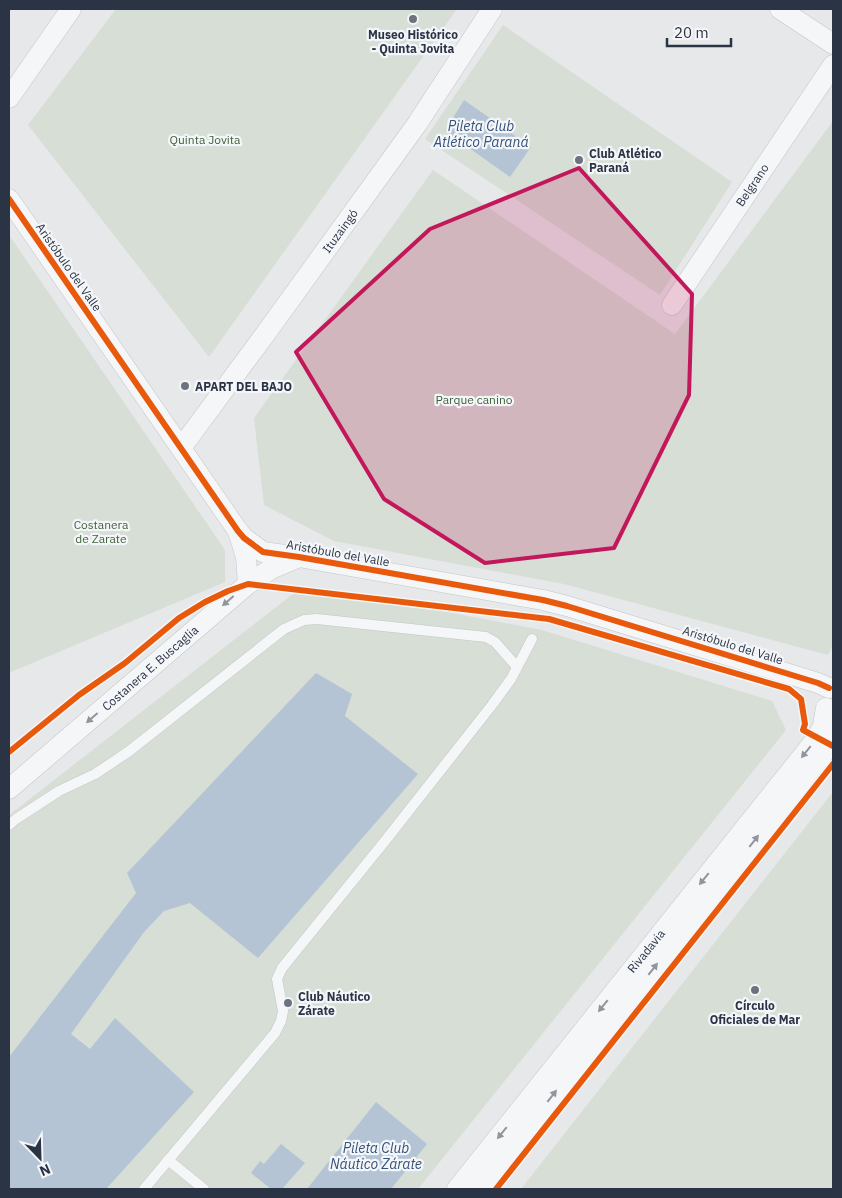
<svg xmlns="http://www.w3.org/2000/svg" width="842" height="1198" font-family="'IBM Plex Sans',sans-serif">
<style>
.green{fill:#d6ded6}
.water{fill:#b4c4d5}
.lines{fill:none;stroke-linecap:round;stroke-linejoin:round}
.lane-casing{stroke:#c4c6c8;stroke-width:11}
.street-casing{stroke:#c4c6c8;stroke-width:21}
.lane{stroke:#f5f6f7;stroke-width:10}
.street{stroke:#f5f6f7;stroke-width:20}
.cycleway-casing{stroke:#f4f6f9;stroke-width:9}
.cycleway{stroke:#e8590c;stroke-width:6}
.oneway{fill:#90959e}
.marked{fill:#c2185b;fill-opacity:0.2;stroke:#c2185b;stroke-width:4;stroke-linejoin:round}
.poi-dot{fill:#6c737f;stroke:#f4f6f9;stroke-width:2}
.labels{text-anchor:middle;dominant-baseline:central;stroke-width:4.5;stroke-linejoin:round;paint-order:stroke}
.poi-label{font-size:12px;font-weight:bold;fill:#2b3445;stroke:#f4f6f9;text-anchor:start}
.park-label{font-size:12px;fill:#3f6138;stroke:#f4f6f9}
.street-label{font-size:12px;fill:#2b3445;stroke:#f4f6f9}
.water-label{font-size:14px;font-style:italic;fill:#34527a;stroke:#f4f6f9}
</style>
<rect width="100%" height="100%" fill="#e6e8ea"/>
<g class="green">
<path d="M116,9H457L209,357L28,125Z"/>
<path d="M503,25L732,182L660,295L425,139Z"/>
<path d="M833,121V646L828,655L564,584L334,541L264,505L254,418L433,170L675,334Z"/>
<path d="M9,235L225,550V582L11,672L9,675Z"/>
<path d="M314,587L542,630L772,701L786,730L418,1189H9V816L13,812L293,594Z"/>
<path d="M833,792V1189H521Z"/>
</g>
<g class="water">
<path d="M464,100L531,147L510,177L445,131Z"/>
<path d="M316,673L352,694L345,716L418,774L258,958L190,903L164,911L144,932L71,1034L90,1049L115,1018L194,1092L106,1189H9V1057L136,893L127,873Z"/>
<path d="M376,1102L427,1144L391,1189H307Z"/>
<path d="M281,1144L305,1163L282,1189H271L251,1173L260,1161L264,1164Z"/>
</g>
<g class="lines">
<g class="lane-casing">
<g id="lane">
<path d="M9,825L16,819L59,791L95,774L128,752L284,629L304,620L317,619L486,637L495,642L517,667"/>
<path d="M168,1160L204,1189"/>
<path d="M144,1189L275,1033L281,1021L283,1011L277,979L282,968L385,841L492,705L511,679L532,639"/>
</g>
</g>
<g class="street-casing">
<g id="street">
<path d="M780,9L833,44"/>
<path d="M9,98L71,9"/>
<path d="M9,199L238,531L244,538L263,552L299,557L543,600L567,606L818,683L829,688"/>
<path d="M672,305L833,65"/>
<path d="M181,448L266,333L417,124L492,9"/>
<path d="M238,531L246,557L248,584"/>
<path d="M9,789L248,584L271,569L299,557"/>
<path d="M457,1189L817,738L823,726L826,708"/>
<path d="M479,1189L833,741"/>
</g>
</g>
<use href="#lane" class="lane"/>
<use href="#street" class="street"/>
<g class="cycleway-casing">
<g id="cycleway">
<path d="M9,199L238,531L244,538L263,552L299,557L543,600L567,606L818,683L829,688"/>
<path d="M9,752L79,695L125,663L179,618L205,602L228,591L248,584L549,619L789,689L801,699L805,724L803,730L833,746"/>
<path d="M496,1189L833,764"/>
</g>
</g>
<use href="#cycleway" class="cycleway"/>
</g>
<defs><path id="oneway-solid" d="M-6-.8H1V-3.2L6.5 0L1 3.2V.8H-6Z" transform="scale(1.25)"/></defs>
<g class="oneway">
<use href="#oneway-solid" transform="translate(228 601) rotate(139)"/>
<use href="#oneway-solid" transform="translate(92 718) rotate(139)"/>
<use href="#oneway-solid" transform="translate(806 752) rotate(129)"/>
<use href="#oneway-solid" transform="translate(754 841) rotate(-52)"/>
<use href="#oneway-solid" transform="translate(704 879) rotate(129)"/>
<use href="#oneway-solid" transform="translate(653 969) rotate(-52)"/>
<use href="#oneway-solid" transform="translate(603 1006) rotate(129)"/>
<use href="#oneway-solid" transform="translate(552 1096) rotate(-52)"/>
<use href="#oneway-solid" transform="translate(502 1133) rotate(129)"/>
</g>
<path class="marked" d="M579,168L692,294L689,395L614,548L485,563L384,499L296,352L430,229Z"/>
<g class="poi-dot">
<circle cx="413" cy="19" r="5"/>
<circle cx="579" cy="160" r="5"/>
<circle cx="185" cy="386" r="5"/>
<circle cx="755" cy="990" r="5"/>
<circle cx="288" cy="1003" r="5"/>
</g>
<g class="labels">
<g class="poi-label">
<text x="413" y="34" text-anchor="middle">Museo Histórico<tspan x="413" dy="14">- Quinta Jovita</tspan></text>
<text x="589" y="153">Club Atlético<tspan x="589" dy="14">Paraná</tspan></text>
<text x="195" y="386">APART DEL BAJO</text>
<text x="298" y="996">Club Náutico<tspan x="298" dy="14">Zárate</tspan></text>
<text x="755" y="1005" text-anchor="middle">Círculo<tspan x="755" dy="14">Oficiales de Mar</tspan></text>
</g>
<g class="park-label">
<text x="205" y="139">Quinta Jovita</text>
<text x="474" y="399">Parque canino</text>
<text x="101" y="524">Costanera<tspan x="101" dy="14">de Zarate</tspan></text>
</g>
<g class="street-label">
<text transform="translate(752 185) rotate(-56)">Belgrano</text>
<text transform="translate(340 231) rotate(-54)">Ituzaingó</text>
<text transform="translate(69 267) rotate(55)">Aristóbulo del Valle</text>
<text transform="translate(338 553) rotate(10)">Aristóbulo del Valle</text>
<text transform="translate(733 645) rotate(17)">Aristóbulo del Valle</text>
<text transform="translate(150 668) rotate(-41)">Costanera E. Buscaglia</text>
<text transform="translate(646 951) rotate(-51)">Rivadavia</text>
</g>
<g class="water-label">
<text x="481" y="126">Pileta Club<tspan x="481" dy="16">Atlético Paraná</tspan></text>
<text x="376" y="1148">Pileta Club<tspan x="376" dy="16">Náutico Zárate</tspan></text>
</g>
</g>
<rect width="842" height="1198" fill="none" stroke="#2b3445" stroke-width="20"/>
<g transform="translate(40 1158) rotate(157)" stroke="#f4f6f9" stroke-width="4" paint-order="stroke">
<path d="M0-4L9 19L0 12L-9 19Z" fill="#2b3445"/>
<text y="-8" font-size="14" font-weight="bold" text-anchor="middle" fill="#2b3445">N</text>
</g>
<path d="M667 38v8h64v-8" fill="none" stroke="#2b3445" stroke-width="2.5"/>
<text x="674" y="38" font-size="15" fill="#2b3445" stroke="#f4f6f9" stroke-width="4" paint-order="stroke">20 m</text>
</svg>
